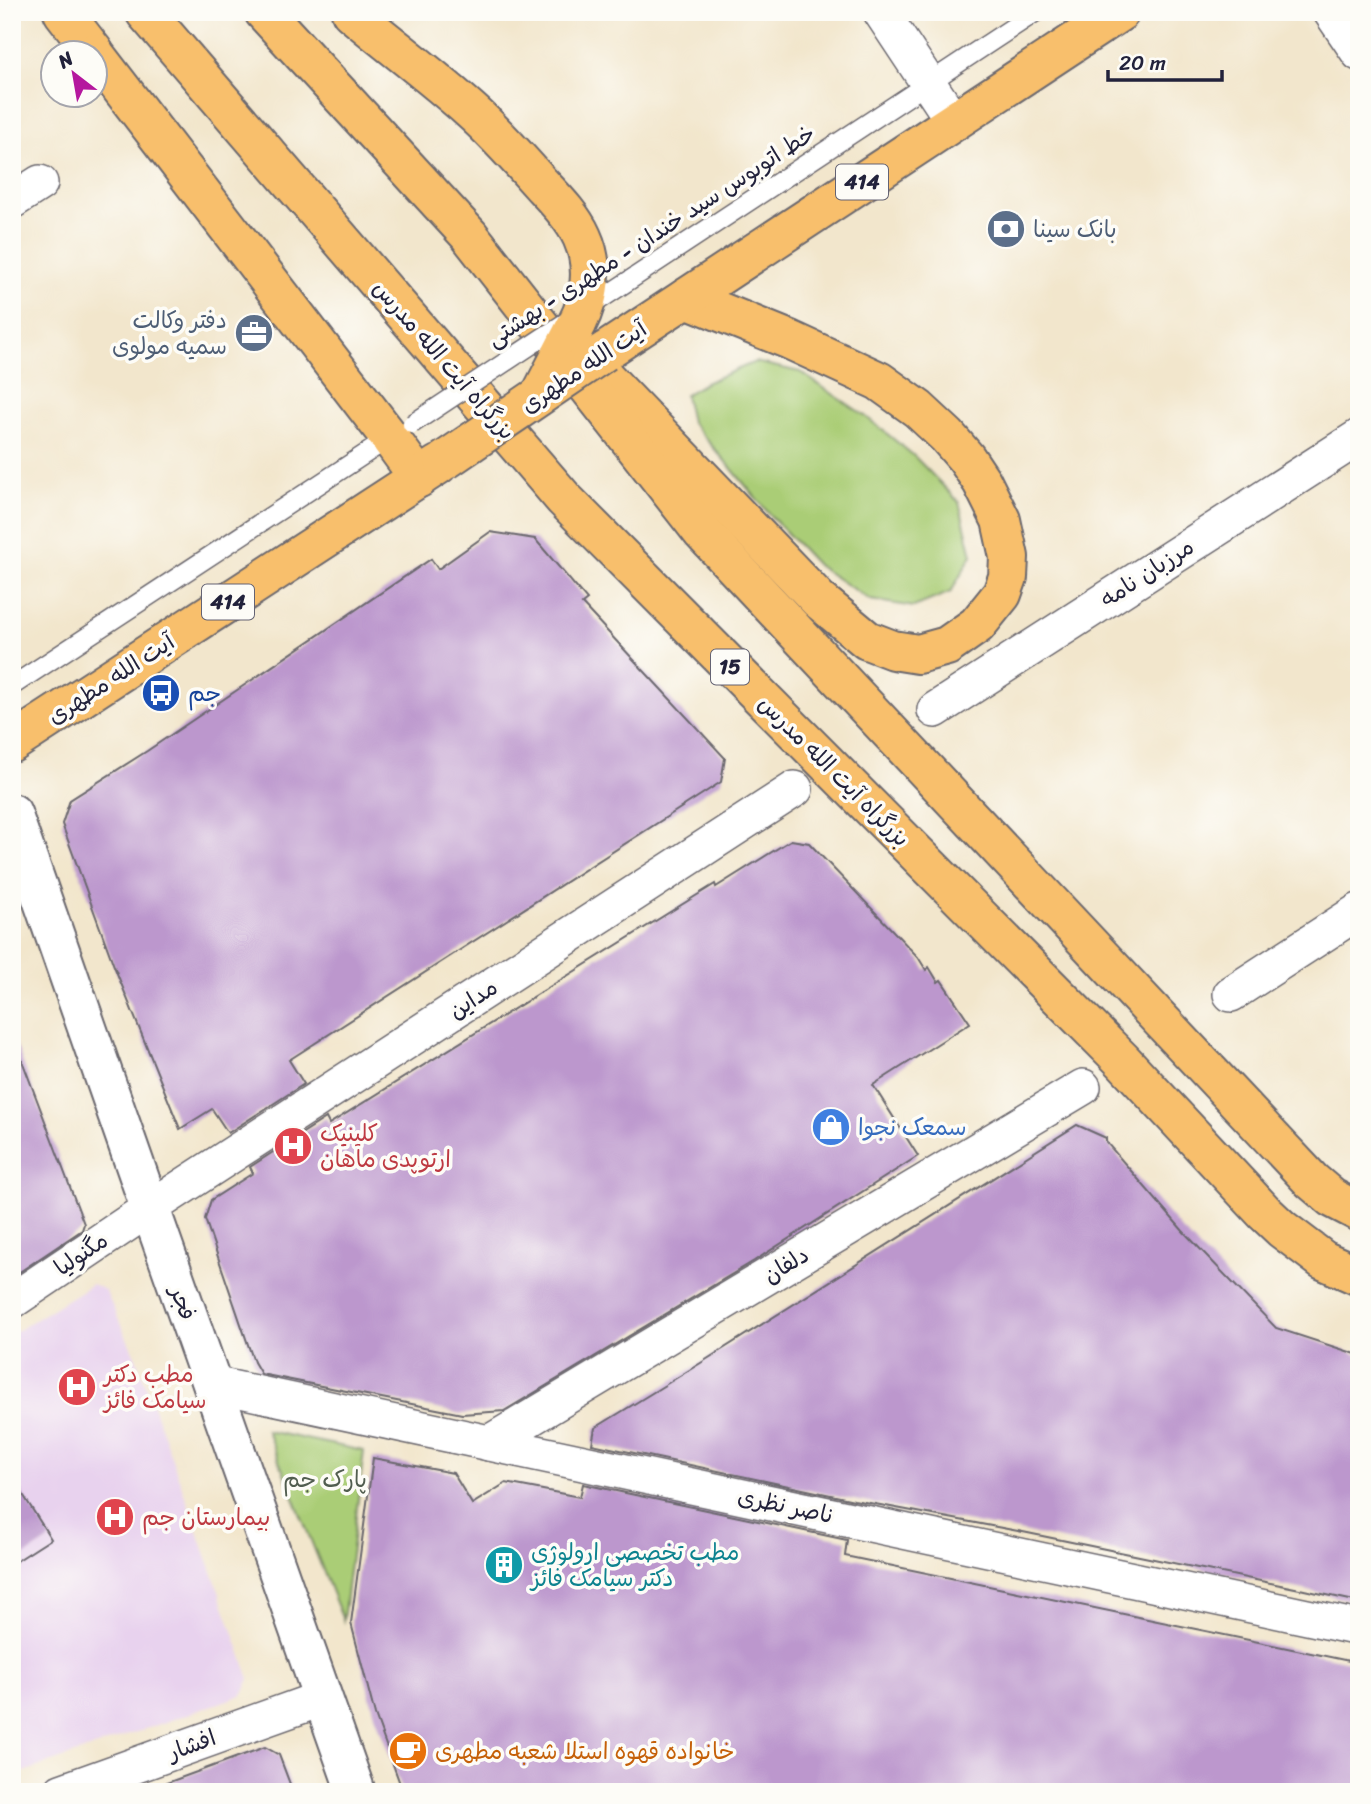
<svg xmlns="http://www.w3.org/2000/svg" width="1371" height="1804" font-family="Sriracha,'Playpen Sans Arabic',sans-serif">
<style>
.built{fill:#e8d2ee}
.green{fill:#aacd76;stroke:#667858;stroke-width:2}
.building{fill:#bc97cd}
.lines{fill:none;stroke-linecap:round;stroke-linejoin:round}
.service-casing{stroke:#6b676e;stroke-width:21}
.minor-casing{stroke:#6b676e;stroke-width:38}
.tertiary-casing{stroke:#6b676e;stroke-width:42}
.primary-casing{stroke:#6b676e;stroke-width:42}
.trunk-casing{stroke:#6b676e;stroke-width:42}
.service{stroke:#fff;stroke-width:18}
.minor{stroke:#fff;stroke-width:35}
.tertiary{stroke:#fff;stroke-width:38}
.primary{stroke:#f8bf6c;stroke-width:38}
.trunk{stroke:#f8bf6c;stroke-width:38}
.service-bridge-casing{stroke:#6b676e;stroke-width:21;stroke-linecap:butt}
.primary-bridge-casing{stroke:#6b676e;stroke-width:42;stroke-linecap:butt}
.service-bridge{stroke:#fff;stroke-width:18}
.primary-bridge{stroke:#f8bf6c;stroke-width:38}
.labels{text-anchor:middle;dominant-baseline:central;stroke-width:7;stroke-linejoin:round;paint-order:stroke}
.shield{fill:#fdfcf7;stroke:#646373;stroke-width:2}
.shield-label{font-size:21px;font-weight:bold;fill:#22223b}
.service-label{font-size:23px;fill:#4e5e75;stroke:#fdfcf7;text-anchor:start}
.street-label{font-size:23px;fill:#22223b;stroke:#fdfcf7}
.transit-label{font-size:23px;fill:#164399;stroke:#fdfcf7;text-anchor:start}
.shop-label{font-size:23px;fill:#366cbe;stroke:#fdfcf7;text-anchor:start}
.health-label{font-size:23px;fill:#be3a42;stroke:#fdfcf7;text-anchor:start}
.park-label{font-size:23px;fill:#525e50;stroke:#fdfcf7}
.culture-label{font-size:23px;fill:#0d838f;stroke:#fdfcf7;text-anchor:start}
.food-label{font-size:23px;fill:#c56008;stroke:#fdfcf7;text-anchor:start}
</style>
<rect width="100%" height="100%" fill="#fdfcf7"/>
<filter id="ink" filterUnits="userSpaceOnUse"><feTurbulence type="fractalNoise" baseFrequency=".0143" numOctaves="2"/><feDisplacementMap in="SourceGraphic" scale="14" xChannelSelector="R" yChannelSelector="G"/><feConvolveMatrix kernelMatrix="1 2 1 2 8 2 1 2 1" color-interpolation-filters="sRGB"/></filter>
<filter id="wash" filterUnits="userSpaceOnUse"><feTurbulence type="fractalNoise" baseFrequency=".00686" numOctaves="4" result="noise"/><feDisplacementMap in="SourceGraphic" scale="28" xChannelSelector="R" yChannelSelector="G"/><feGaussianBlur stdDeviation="1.57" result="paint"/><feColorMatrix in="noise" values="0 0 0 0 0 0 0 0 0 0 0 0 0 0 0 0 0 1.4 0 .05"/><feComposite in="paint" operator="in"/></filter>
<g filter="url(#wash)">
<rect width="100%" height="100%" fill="#f2e6cc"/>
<path class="built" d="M92,1284L105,1290L136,1358L250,1679L242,1695L12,1776V1564L51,1539L12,1477V1334Z"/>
<g class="green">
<path d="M755,362L800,372L864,415L913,455L959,502L972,555L951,592L914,607L870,600L818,566L770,515L732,469L691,422L685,395L705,383Z"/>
<path d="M267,1431L364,1451L343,1620Z"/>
</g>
<g id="blocks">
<g class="building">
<path d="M490,532L535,539L587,600L582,604L725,758L721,782L289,1060L304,1084L228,1133L212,1109L180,1129L114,966L62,824L70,800L147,751L431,559L438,569Z"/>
<path d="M791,840L809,843L918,957L926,970L929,967L938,982L941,980L970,1023L873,1085L918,1156L754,1261L504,1411L462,1414L261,1374L254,1362L205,1219L211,1200L253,1173L250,1167L326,1118L329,1124L715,884L716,887Z"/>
<path d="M15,1042L84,1224L82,1230L12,1277V1043Z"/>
<path d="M1077,1125L1106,1138V1142L1183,1231L1276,1328L1359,1355V1602L1295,1588L1018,1531L854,1500L592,1444L595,1428L704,1361Z"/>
<path d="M373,1458L453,1473L472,1504L506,1483L580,1497L583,1484L847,1540L845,1556L1359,1663V1792H403L375,1715L351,1623Z"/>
<path d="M12,1477L51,1539L12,1564Z"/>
<path d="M265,1747L279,1755L293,1792H153V1788Z"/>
</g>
</g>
</g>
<g filter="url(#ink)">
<use href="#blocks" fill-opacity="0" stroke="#6b676e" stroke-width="2"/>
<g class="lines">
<g class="service-casing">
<g id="service">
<path d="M589,307L1036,12"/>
<path d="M12,686L394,435"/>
</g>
</g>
<g class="minor-casing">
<g id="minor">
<path d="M881,12L954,122"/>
<path d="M1331,12L1359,53"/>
<path d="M12,201L40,183"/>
<path d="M935,710L1359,437"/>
<path d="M1231,994L1359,911"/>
<path d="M12,1301L150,1208L795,789"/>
<path d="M212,1384L1359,1628"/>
<path d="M489,1443L1083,1087"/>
<path d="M61,1792L323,1698"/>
</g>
</g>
<g class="tertiary-casing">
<path id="tertiary" d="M12,813L150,1208L356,1792"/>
</g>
<g class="primary-casing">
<g id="primary">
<path d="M63,12L94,52"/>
<path d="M351,12C390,45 432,76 470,110C495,132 518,158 540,183C555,199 573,217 582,237C595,265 591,297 577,324"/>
<path d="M94,53L390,438L419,478"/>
<path d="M568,339L819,600L867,640L893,650L918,654L947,646L977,625L1002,594L1008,577L1009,557L1001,520L982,482L966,458L947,436L918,409L879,381L790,340L686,298"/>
<path d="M604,352L1120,12"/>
<path d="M12,743L438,465"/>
</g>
</g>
<g class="trunk-casing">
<g id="trunk">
<path d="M145,12L564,499L1123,1061L1265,1213L1282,1229L1323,1260L1359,1276"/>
<path d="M264,12L469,235L702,532L1312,1181L1332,1198L1359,1212"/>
</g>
</g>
<use href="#service" class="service"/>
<use href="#minor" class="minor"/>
<use href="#tertiary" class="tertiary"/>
<use href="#primary" class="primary"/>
<use href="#trunk" class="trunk"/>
<g class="service-bridge-casing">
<path id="service-bridge" d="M412,424L572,318"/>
</g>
<g class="primary-bridge-casing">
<g id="primary-bridge">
<path d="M542,392L577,324"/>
<path d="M444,461L604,352"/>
</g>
</g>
<use href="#service-bridge" class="service-bridge"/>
<use href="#primary-bridge" class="primary-bridge"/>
</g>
</g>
<defs>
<g id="bank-disc" transform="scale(2.0125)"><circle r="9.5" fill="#5c6f8a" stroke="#fdfcf7"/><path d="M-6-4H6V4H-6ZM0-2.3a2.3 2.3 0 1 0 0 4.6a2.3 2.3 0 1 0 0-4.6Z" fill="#fff"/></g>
<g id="office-disc" transform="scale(2.0125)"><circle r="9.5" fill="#5c6f8a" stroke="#fdfcf7"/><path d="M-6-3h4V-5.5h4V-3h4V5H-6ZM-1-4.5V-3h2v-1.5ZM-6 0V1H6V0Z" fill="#fff"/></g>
<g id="bus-disc" transform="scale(2.0125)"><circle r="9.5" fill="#1a4fb4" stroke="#fdfcf7"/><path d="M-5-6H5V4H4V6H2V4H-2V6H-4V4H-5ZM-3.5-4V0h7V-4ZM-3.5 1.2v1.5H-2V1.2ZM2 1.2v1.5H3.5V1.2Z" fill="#fff"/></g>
<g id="shop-disc" transform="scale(2.0125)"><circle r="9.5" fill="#3f7fe0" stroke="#fdfcf7"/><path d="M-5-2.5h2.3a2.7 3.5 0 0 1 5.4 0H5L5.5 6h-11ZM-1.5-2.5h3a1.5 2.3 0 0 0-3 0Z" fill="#fff"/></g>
<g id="hospital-disc" transform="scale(2.0125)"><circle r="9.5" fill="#e0444e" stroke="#fdfcf7"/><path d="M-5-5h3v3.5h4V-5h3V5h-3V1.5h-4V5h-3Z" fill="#fff"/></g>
<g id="building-disc" transform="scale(2.0125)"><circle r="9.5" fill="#0f9aa8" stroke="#fdfcf7"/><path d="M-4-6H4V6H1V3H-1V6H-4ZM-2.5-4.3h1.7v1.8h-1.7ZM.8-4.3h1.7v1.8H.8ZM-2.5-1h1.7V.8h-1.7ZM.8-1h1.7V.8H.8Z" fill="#fff"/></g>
<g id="cafe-disc" transform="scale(2.0125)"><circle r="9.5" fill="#e8710a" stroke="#fdfcf7"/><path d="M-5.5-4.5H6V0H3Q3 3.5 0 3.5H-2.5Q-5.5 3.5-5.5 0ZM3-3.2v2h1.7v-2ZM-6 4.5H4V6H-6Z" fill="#fff"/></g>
</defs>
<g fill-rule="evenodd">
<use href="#bank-disc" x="1006" y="229"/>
<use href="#office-disc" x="254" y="333"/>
<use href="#bus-disc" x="161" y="693"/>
<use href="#shop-disc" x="831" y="1127"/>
<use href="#hospital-disc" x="293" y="1146"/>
<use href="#hospital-disc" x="77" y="1387"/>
<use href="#hospital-disc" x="115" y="1517"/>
<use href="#building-disc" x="504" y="1565"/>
<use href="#cafe-disc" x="408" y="1751"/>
</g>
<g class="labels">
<g class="shield">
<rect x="836" y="164.5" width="52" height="35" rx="5"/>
<rect x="202" y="584.5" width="52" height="35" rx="5"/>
<rect x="711" y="649.5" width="38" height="35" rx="5"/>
</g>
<g class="shield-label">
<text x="862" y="182">414</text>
<text x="228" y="602">414</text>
<text x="730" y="667">15</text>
</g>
<g class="service-label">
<text x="1033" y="229">بانک سینا</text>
<text x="227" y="320" text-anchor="end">دفتر وکالت<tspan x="227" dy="26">سمیه مولوی</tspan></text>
</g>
<g class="street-label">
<text transform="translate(651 236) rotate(-33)">خط اتوبوس سید خندان - مطهری - بهشتی</text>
<text transform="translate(444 360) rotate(49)">بزرگراه آیت الله مدرس</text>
<text transform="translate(584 367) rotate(-34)">آیت الله مطهری</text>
<text transform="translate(1147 573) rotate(-33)">مرزبان نامه</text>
<text transform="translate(111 679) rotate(-33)">آیت الله مطهری</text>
<text transform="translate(834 771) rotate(45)">بزرگراه آیت الله مدرس</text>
<text transform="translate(473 999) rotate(-33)">مداین</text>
<text transform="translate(81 1254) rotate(-34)">مگنولیا</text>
<text transform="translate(786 1265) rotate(-31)">دلفان</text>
<text transform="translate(183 1303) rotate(70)">فجر</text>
<text transform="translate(786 1506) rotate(12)">ناصر نظری</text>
<text transform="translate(192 1745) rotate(-20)">افشار</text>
</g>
<g class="transit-label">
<text x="188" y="693">جم</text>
</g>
<g class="shop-label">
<text x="858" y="1127">سمعک نجوا</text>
</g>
<g class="health-label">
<text x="320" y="1133">کلینیک<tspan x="320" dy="26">ارتوپدی ماهان</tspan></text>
<text x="104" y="1374">مطب دکتر<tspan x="104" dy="26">سیامک فائز</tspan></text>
<text x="142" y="1517">بیمارستان جم</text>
</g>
<g class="park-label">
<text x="325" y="1479">پارک جم</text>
</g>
<g class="culture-label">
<text x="531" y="1552">مطب تخصصی ارولوژی<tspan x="531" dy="26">دکتر سیامک فائز</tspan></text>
</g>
<g class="food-label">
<text x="435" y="1751">خانواده قهوه استلا شعبه مطهری</text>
</g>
</g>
<rect width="1371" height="1804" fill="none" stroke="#fdfcf7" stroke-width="42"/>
<g transform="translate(74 74) rotate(329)"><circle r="33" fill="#fdfcf7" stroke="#a5a5ac" stroke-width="2"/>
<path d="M0-5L12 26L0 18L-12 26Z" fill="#b5179e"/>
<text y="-10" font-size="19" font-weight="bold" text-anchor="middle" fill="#22223b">N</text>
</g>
<path d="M1108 70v10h114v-10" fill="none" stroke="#22223b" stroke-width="3.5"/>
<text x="1119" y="70" font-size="21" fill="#22223b" stroke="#fdfcf7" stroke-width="5" paint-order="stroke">20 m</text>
</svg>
